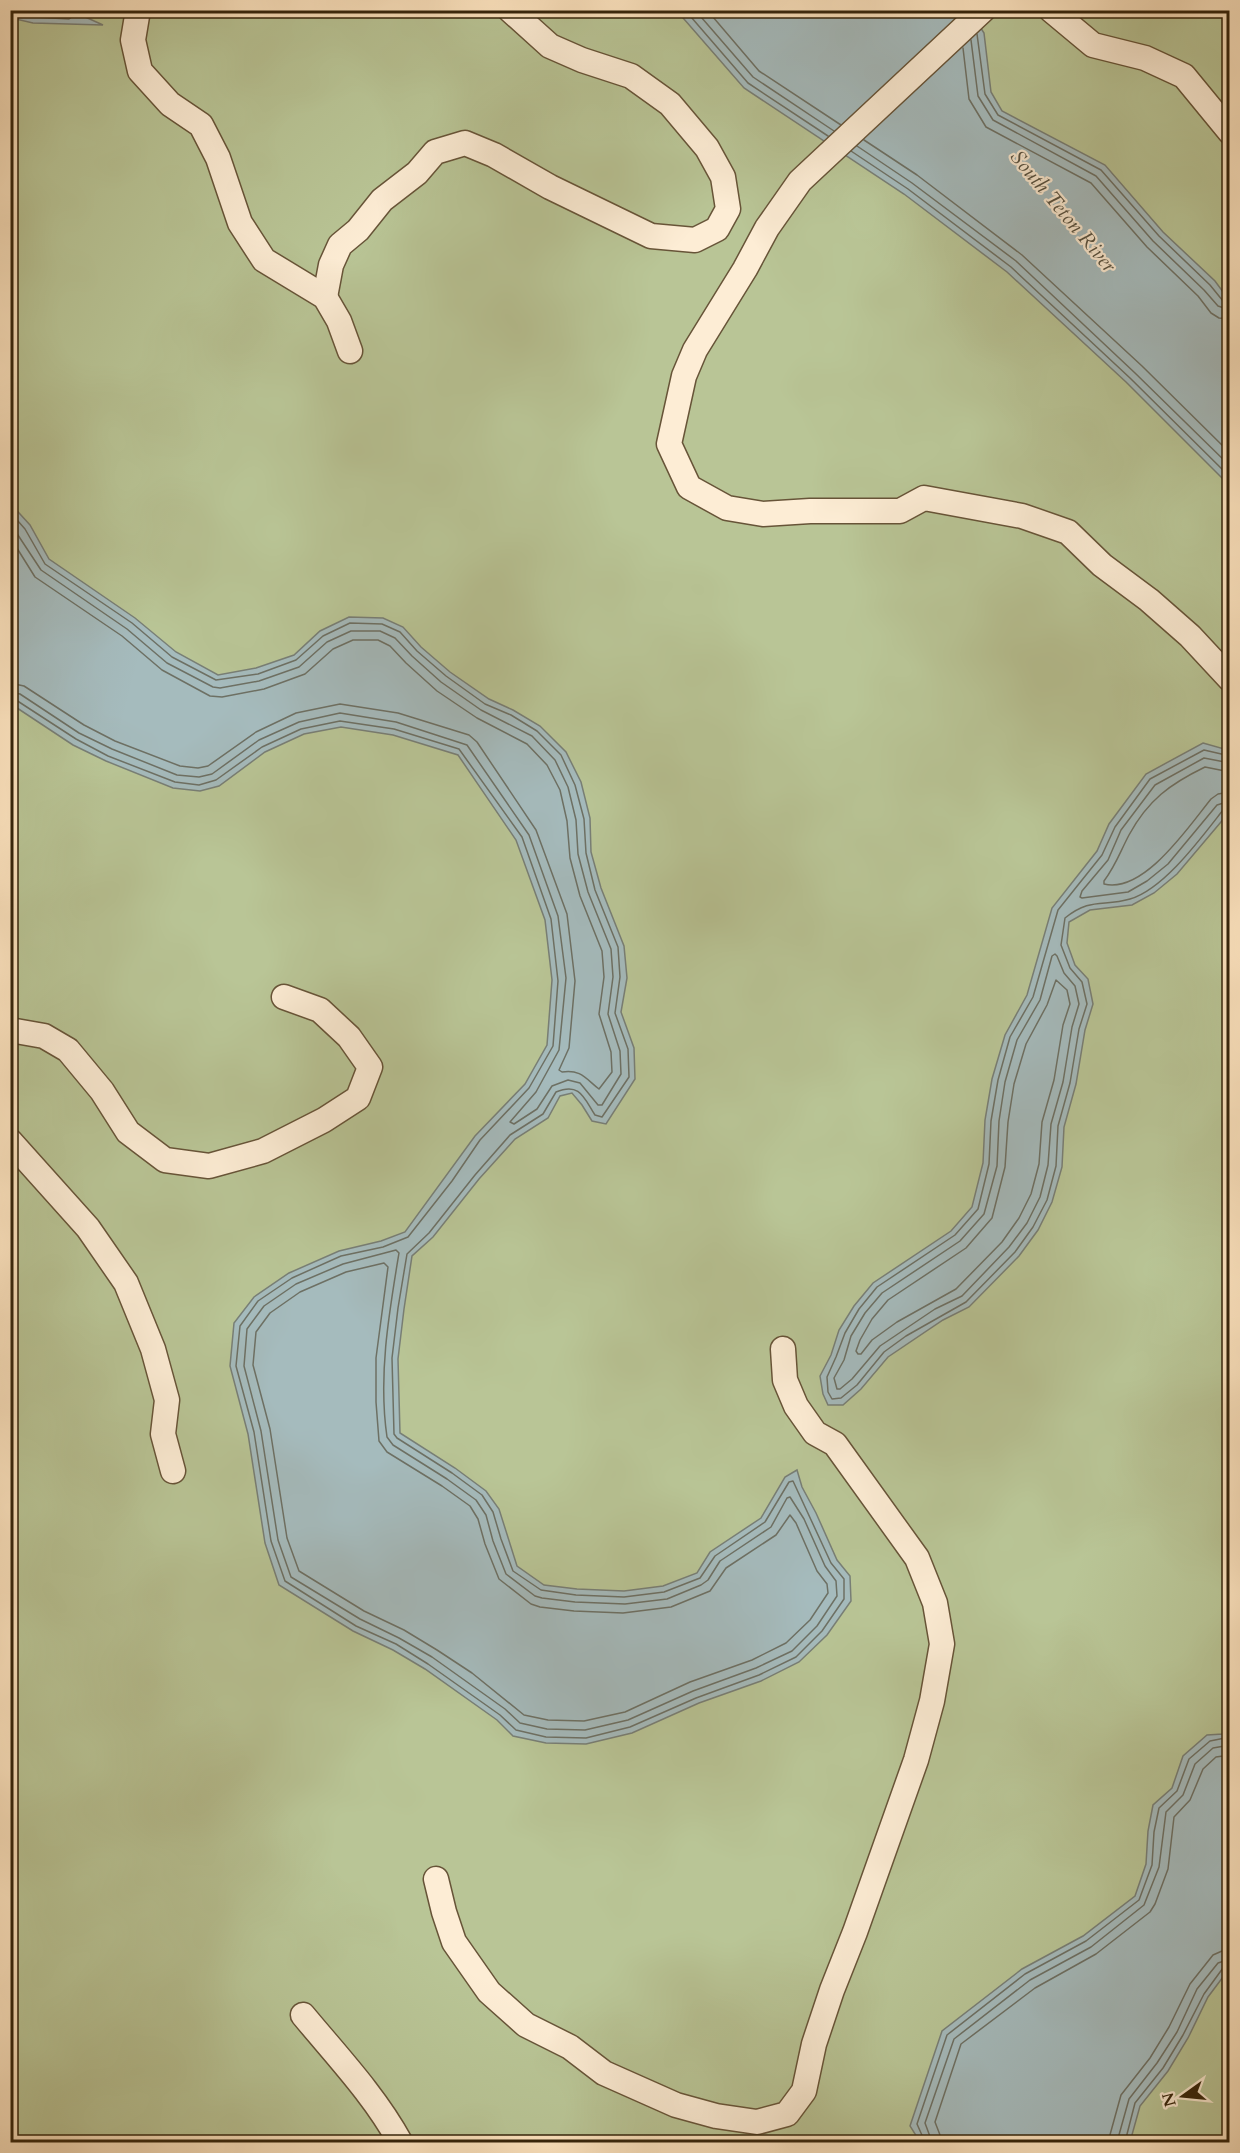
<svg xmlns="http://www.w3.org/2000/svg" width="1240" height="2153" font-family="Cardo,serif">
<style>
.green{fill:#b9c596;stroke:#777450;stroke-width:1.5}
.water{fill:#a5bbbd;stroke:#787f76;stroke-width:1.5}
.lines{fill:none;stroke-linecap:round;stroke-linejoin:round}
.shore{stroke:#6d7064;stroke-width:1.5}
.lane-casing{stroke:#675438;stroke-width:27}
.lane{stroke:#fdedd5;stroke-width:24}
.labels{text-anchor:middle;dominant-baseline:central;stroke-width:4.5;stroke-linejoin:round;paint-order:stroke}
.water-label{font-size:21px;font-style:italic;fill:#575140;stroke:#fdedd5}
</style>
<rect width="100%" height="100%" fill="#fce3bf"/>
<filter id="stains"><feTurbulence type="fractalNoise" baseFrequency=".00333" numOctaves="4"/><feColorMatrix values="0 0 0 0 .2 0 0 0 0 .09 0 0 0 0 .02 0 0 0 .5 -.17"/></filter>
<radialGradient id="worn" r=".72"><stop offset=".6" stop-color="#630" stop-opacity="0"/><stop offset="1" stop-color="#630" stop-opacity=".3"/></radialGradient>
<rect class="green" x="11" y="11" width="1218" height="2131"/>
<g class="water">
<path d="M11,10L72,11L103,25L33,23L11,18Z"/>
<path d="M677,11H970L984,33L991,92L1002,111L1105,165L1163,232L1215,281L1229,300V485L1126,382L1007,272L904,194L744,88Z"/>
<path d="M10,503L30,525L49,559L135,618L176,652L218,675L256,668L294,655L320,631L349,617L383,618L403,627L421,647L450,672L489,699L513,710L540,726L566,752L581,782L590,818L591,852L601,888L624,946L627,978L621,1012L634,1048L635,1079L606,1124L592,1121L582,1105L572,1093L560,1096L548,1118L515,1139L479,1179L433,1237L412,1256L404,1309L398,1359L400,1433L455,1468L486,1491L499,1509L517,1566L544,1585L577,1589L624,1591L663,1586L697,1573L710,1552L761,1518L785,1477L797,1470L802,1487L816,1513L837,1560L850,1576L851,1601L827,1635L799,1662L761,1681L699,1703L632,1733L586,1744L546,1743L513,1736L497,1720L425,1669L393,1650L353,1631L279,1585L265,1543L248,1434L230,1366L234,1323L254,1297L289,1273L339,1251L381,1241L405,1232L475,1136L525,1084L547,1045L552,980L545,920L516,840L458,755L393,735L341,727L304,734L265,752L219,786L200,791L173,788L106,761L73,745L11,704Z"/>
<path d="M1203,743L1228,750L1229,753V811L1226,816L1177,874L1154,893L1132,905L1090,910L1069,922L1067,943L1075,965L1088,979L1093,1004L1085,1030L1076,1084L1064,1127L1062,1167L1052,1202L1038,1230L1019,1256L969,1307L943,1320L888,1357L861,1389L843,1405H828L823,1394L820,1376L831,1355L839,1330L854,1306L873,1283L951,1231L972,1207L983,1163L985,1120L992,1079L1005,1035L1027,995L1052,908L1097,851L1109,824L1146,774Z"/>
<path d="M1229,1730V1969L1208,1997L1188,2038L1168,2071L1140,2106L1130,2142H920L910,2126L942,2031L1022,1969L1083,1936L1135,1896L1146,1864L1148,1831L1153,1805L1172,1788L1183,1756L1207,1735L1223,1734Z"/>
</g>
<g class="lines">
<g class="shore">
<path d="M685,10L748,83L828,136"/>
<path d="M695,10L753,77L834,131"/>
<path d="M707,10L759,71L841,125"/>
<path d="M10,12L34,17L69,19L72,17V10"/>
<path d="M977,34L985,94L998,115L1101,170L1159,236L1210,285L1223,301L1230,303"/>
<path d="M971,40L978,96L993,120L1096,176L1153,241L1204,290L1218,306L1230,310"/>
<path d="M963,48L969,99L986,127L1091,183L1147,247L1198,296L1211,313L1219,318L1230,319"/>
<path d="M864,140L917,175L1022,255L1142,366L1230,453"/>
<path d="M857,146L912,183L1016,261L1135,373L1230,466"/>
<path d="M851,151L908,189L1011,267L1130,378L1230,477"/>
<path d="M10,512L25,529L45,564L132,623L172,657L216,680L258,674L296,660L323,636L350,623L382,624L400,632L417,651L446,676L485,704L511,715L537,731L561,755L575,785L584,819L586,853L595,890L618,947L620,977L615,1013L628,1049L629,1077L602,1117L595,1115C584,1098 580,1082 556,1092L543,1114L510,1135L475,1175L429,1233L407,1254L398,1308L392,1358L394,1434L397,1438L452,1473L482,1495L493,1512L501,1539L513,1571L541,1590L576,1595L624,1597L664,1592L700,1578L715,1556L765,1522L789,1482L793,1481L831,1563L844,1579V1599L822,1631L796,1657L759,1675L696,1698L630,1727L586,1738L546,1737L516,1730L500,1715L428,1664L396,1644L356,1626L285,1581L271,1541L254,1432L236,1366L240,1326L258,1301L292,1278L341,1256L383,1247L408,1237L452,1181L480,1140L529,1088L553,1046L558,981L551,919L522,837L459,749L394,729L340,721L301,729L262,747L216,780L199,785L175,782L108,756L76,739L16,700L10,699"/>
<path d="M10,523L41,570L127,629L167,663L213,687L220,688L259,681L299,667L327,642L351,631H380L395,638L412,656L441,682L481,710L532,736L555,760L568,787L576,820L578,854L588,892L611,949L613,977L608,1014L620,1051L621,1074L602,1105H598L580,1083L568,1080L552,1086L537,1109L514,1124L510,1122L536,1092L559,1050L566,978L558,916L529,835L467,745L396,722L340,713L299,722L259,740L212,774L199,777L177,775L112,749L79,733L20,694L10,692"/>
<path d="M10,537L35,577L122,636L162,670L210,696L222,697L264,689L305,674L333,649L353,640H378L390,646L406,663L437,691L477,718L527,744L547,765L560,790L567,821L570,858L580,896L602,951L604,977L599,1014L611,1052L612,1072L599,1089C586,1079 581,1069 562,1072L559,1070L569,1048L575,981L567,914L536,830L477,742L469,735L398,713L340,704L296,713L256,732L208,766L198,768L180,766L115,741L84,725L24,686L10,683"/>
<path d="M1230,756L1204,750L1150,779L1115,827L1102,855L1058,910L1033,997L1010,1037L998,1080L991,1121L989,1164L978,1209L955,1235L877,1287L859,1309L845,1333L836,1357L827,1377L828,1392L832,1399L841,1398L857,1385L884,1352L906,1336L966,1302L1015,1252L1033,1227L1047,1200L1056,1166L1058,1126L1070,1083L1079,1029L1087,1004L1082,982L1070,968L1061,945L1065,918C1091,897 1103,907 1130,899C1164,889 1201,838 1223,810L1230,808"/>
<path d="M1230,763L1204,758L1155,785L1121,830L1108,860L1082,891L1080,897L1082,898L1128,892L1147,881L1168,864L1217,805L1230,801"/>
<path d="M1230,772L1205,767C1170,784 1148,800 1129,835C1120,852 1116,865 1104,881V884C1144,894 1189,826 1211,799L1218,794L1230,792"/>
<path d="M1055,954L1057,956L1064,973L1075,986L1079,1004L1072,1027L1063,1082L1051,1124L1048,1165L1040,1197L1027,1223L1009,1247L962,1296L935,1309L880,1346L852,1379L840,1389H837L834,1378L844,1360L851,1336L865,1313L882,1293L960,1241L984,1214L997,1166L999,1121L1005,1082L1017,1040L1040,1000L1052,956Z"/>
<path d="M1056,980L1067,990L1070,1004L1063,1025L1054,1080L1042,1122L1039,1164L1031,1194L1019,1218L1002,1242L956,1289L897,1322L872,1340L861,1354H858L856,1351L860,1340L872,1319L888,1300L966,1248L992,1218L1005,1167L1008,1122L1014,1084L1026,1044L1047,1005Z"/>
<path d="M396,1250L399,1253C389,1313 378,1376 387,1437L393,1445L447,1479L476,1500L486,1515L493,1541L506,1574L535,1596L542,1598L575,1602L625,1604L667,1599L701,1585L708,1580L720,1561L771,1527L787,1498L790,1497L804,1519L825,1566L836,1581L837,1596L817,1626L792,1651L756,1668L693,1691L628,1720L585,1730L547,1729L520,1723L505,1709L432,1657L399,1638L360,1619L291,1577L278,1540L261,1431L244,1366L247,1329L264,1306L296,1284L343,1264Z"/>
<path d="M384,1263L388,1267L376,1358V1402L379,1441L387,1452L442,1486L470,1506L478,1519L485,1544L499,1579L531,1604L540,1607L574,1611L623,1613L671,1607L710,1591L726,1568L776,1535L790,1515L796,1523L817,1571L827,1584L828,1593L810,1620L786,1643L752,1660L690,1682L625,1712L584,1721L548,1720L524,1715L472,1673L437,1650L404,1630L364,1611L299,1571L287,1538L270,1429L253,1365L256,1332L270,1313L300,1292L346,1272Z"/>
<path d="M925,2142L917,2124L947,2035L1025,1974L1086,1941L1139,1900L1152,1865L1154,1832L1159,1808L1177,1791L1189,1759L1210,1741L1230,1737"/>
<path d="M932,2142L925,2123L954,2039L1030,1980L1091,1947L1144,1905L1159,1867L1166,1812L1183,1795L1195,1764L1213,1748L1230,1745"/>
<path d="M941,2142L940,2135L935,2122L961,2044L1035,1988L1096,1954L1150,1912L1155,1904L1168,1869L1174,1817L1190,1800L1203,1769L1216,1757L1230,1755"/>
<path d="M1108,2142L1121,2095L1150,2058L1169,2027L1190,1984L1213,1955L1222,1951L1230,1950"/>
<path d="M1117,2142L1129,2099L1157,2063L1177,2032L1197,1989L1218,1963L1230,1959"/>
<path d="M1125,2142L1135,2103L1163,2068L1183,2035L1204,1994L1223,1968L1230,1966"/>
</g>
<g class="lane-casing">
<g id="lane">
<path d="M138,10L133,40L140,71L170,104L201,125L218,158L240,223L264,260L325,297L339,321L350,351"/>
<path d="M983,10L800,181L767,228L745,269L695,350L684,376L669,444L689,487L727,508L763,514L810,511H900L924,498L1022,516L1068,532L1102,565L1149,600L1190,636L1230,679"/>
<path d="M1051,10L1093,45L1145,58L1184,76L1230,132"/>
<path d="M325,297L331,265L340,245L358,230L382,200L417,173L435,152L465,143L494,155L550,187L651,236L695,240L717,229L728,209L723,177L707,148L670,104L631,76L582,60L550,46L510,10"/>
<path d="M10,1030L44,1036L68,1050L102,1091L128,1132L165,1160L209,1166L263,1151L324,1120L358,1098L370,1067L349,1037L320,1010L284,997"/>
<path d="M10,1141L88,1228L126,1283L153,1349L167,1400L163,1434L173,1471"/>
<path d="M436,1879L444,1912L454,1942L489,1992L526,2025L570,2047L604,2073L676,2105L716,2116L757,2122L787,2114L804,2091L814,2044L832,1990L855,1932L916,1760L932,1701L942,1644L935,1603L917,1558L835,1444L815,1433L796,1406L785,1380L783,1349"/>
<path d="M303,2015C337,2056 375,2096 400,2142"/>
</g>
</g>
<use href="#lane" class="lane"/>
</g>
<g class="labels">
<g class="water-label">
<text transform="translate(1063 211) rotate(50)">South Teton River</text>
</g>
</g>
<rect width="1240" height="2153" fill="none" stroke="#fce3bf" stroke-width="36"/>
<rect x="12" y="12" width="1216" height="2129" fill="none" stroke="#35240b" stroke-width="3"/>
<rect x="18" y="18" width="1204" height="2117" fill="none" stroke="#35240b" stroke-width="1.5"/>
<g transform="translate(1183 2096) rotate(255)" stroke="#fdedd5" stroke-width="4.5" paint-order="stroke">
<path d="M0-4.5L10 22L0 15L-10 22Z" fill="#35240b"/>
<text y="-9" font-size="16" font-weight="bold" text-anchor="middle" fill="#35240b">N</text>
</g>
<rect width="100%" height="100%" filter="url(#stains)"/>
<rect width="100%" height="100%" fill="url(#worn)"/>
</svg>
